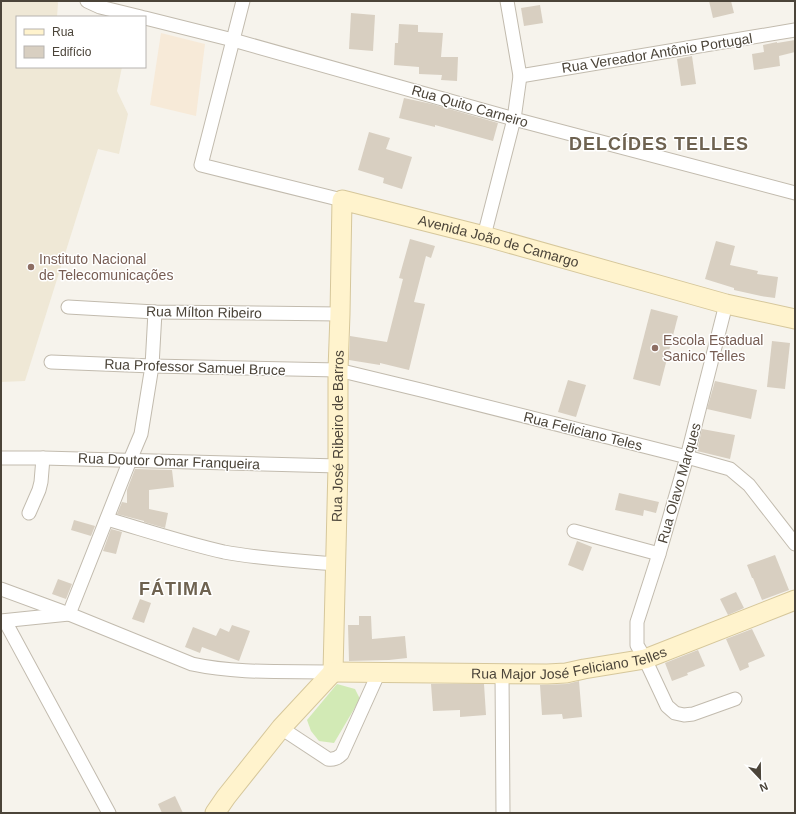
<svg xmlns="http://www.w3.org/2000/svg" width="796" height="814" font-family="Arial,sans-serif">
<style>
.commercial{fill:#f7ead8}
.education{fill:#efe8d6}
.green{fill:#d2eab5}
.building{fill:#d8cfc1}
.lines{fill:none;stroke-linecap:round;stroke-linejoin:round}
.street-casing{stroke:#c2bbae;stroke-width:15}
.secondary-casing{stroke:#d6c79b;stroke-width:21}
.street{stroke:#fff;stroke-width:13}
.secondary{stroke:#fff3cd;stroke-width:19}
.education-dot{fill:#8d6e63;stroke:#fff;stroke-width:1.5}
.labels{text-anchor:middle;dominant-baseline:central;stroke-width:3;stroke-linejoin:round;paint-order:stroke}
.street-label{font-size:14px;fill:#4b4439;stroke:#fff}
.education-label{font-size:14px;fill:#785e54;stroke:#fff;text-anchor:start}
.district-label{font-size:18px;font-weight:bold;letter-spacing:1px;fill:#6e6250;stroke:#fff}
</style>
<rect width="100%" height="100%" fill="#f6f3ec"/>
<path class="commercial" d="M161,33L205,44L196,116L150,105Z"/>
<path class="education" d="M1,1H57L58,3L57,17H17V67H122L117,91L128,114L119,154L98,149L25,381L1,382Z"/>
<path class="green" d="M337,684L355,689L360,699L334,743L319,741L311,731L307,720Z"/>
<g class="building">
<path d="M709,1H731L734,13L713,18Z"/>
<path d="M540,5L543,23L524,26L521,8Z"/>
<path d="M351,13L375,15L373,51L349,49Z"/>
<path d="M399,24L418,25V32L443,33L441,57H458L457,81L441,80L442,75L419,74V67L394,65L395,43H398Z"/>
<path d="M795,40V52L779,56L780,66L754,70L752,54L764,52L763,45L777,42V43Z"/>
<path d="M692,56L696,84L681,86L677,59Z"/>
<path d="M404,98L432,104L498,123L493,141L435,125V127L399,118Z"/>
<path d="M369,132L390,138L386,149L412,157L402,189L383,183L384,178L358,170Z"/>
<path d="M410,239L435,246L431,258L426,256L414,302L425,304L409,370L380,363V365L349,360L350,336L387,342L403,279L399,278Z"/>
<path d="M716,241L735,246L730,265L758,271L757,274L778,277L775,298L761,296L734,290V288L705,279Z"/>
<path d="M651,309L678,316L660,386L633,379Z"/>
<path d="M772,341L790,343L785,389L767,387Z"/>
<path d="M568,380L586,385L576,417L558,412Z"/>
<path d="M715,381L757,390L751,419L707,409Z"/>
<path d="M702,429L735,435L730,459L697,451Z"/>
<path d="M135,469L172,470L174,487L149,490V509L168,513L165,528L144,522V521L117,514L122,502L127,503V490Z"/>
<path d="M619,493L659,502L656,513L644,510L643,516L615,510Z"/>
<path d="M74,520L95,526L91,536L71,530Z"/>
<path d="M111,529L122,532L116,554L103,551Z"/>
<path d="M577,541L592,547L583,571L568,565Z"/>
<path d="M775,555L789,590L762,600L753,578H752L747,565Z"/>
<path d="M58,579L72,584L66,599L52,594Z"/>
<path d="M736,592L744,608L728,615L720,599Z"/>
<path d="M140,599L151,603L144,623L132,619Z"/>
<path d="M359,616H371L372,639L405,636L407,658L389,660L349,661L348,625H359Z"/>
<path d="M232,625L250,631L239,661L202,647L200,653L185,647L193,627L216,636L220,628L229,632Z"/>
<path d="M752,629L765,656L748,663L749,667L740,671L726,639Z"/>
<path d="M698,650L705,666L687,673L688,675L672,681L665,663Z"/>
<path d="M579,681L582,717L563,719L562,714L542,715L540,685L567,684Z"/>
<path d="M431,684H484L486,715L460,717V710L433,711Z"/>
<path d="M175,796L183,813H162L158,804Z"/>
</g>
<g class="lines">
<g class="street-casing">
<g id="street">
<path d="M87,1L100,7L141,17"/>
<path d="M243,1L201,165L342,200"/>
<path d="M145,18L233,40L514,119L795,193"/>
<path d="M520,76L795,30"/>
<path d="M484,236L514,119L520,76L507,1"/>
<path d="M726,304L687,457L659,554L637,622V645L645,659L667,706L675,713L684,715L693,714L735,699"/>
<path d="M68,307L155,312L340,314"/>
<path d="M51,362L152,366L338,370L425,391L687,457L730,469L749,485L795,544"/>
<path d="M1,458H43L338,466"/>
<path d="M29,513L39,490L41,482L43,458"/>
<path d="M107,519C145,530 184,543 224,552C261,559 299,561 336,564"/>
<path d="M574,531L659,554"/>
<path d="M1,589L69,614L192,664C238,674 286,671 333,672"/>
<path d="M1,621L69,614L130,460L141,434L152,366L155,312"/>
<path d="M5,621L109,813"/>
<path d="M502,673L503,813"/>
<path d="M281,728L328,759C334,760 338,758 342,754L379,672"/>
</g>
</g>
<g class="secondary-casing">
<g id="secondary">
<path id="s1" d="M333,672L338,466V370L340,314L342,200L484,236L726,304L795,319"/>
<path id="s2" d="M333,672L547,674L566,673L584,669L645,659L795,600"/>
<path d="M215,813L226,797L281,728L333,672"/>
</g>
</g>
<use href="#street" class="street"/>
<use href="#secondary" class="secondary"/>
</g>
<g class="education-dot">
<circle cx="31" cy="267" r="4"/>
<circle cx="655" cy="348" r="4"/>
</g>
<g class="labels">
<g class="street-label">
<text transform="translate(657 53) rotate(-9)">Rua Vereador Antônio Portugal</text>
<text transform="translate(470 106) rotate(16)">Rua Quito Carneiro</text>
<text stroke="none"><textPath href="#s1" startOffset="634">Avenida João de Camargo</textPath></text>
<text transform="translate(204 312) rotate(1)">Rua Mílton Ribeiro</text>
<text transform="translate(195 367) rotate(2)">Rua Professor Samuel Bruce</text>
<text transform="translate(583 431) rotate(14)">Rua Feliciano Teles</text>
<text stroke="none"><textPath href="#s1" startOffset="236">Rua José Ribeiro de Barros</textPath></text>
<text transform="translate(169 461) rotate(2)">Rua Doutor Omar Franqueira</text>
<text transform="translate(679 483) rotate(-74)">Rua Olavo Marques</text>
<text stroke="none"><textPath href="#s2" startOffset="237">Rua Major José Feliciano Telles</textPath></text>
</g>
<g class="education-label">
<text x="39" y="259">Instituto Nacional<tspan x="39" dy="16">de Telecomunicações</tspan></text>
<text x="663" y="340">Escola Estadual<tspan x="663" dy="16">Sanico Telles</tspan></text>
</g>
<g class="district-label">
<text x="659" y="144">DELCÍDES TELLES</text>
<text x="176" y="589">FÁTIMA</text>
</g>
</g>
<rect width="796" height="814" fill="none" stroke="#4b4439" stroke-width="4"/>
<rect x="16" y="16" width="130" height="52" fill="#ffffff" stroke="#b7b4b0"/>
<rect x="24" y="29" width="20" height="6" fill="#fff3cd" stroke="#b7b4b0"/>
<text x="52" y="36" font-size="12" fill="#4b4439">Rua</text>
<rect x="24" y="46" width="20" height="12" fill="#d8cfc1" stroke="#b7b4b0"/>
<text x="52" y="56" font-size="12" fill="#4b4439">Edifício</text>
<g transform="translate(760 778) rotate(158)" stroke="#ffffff" stroke-width="3" paint-order="stroke">
<path d="M0-3L7 15L0 10L-7 15Z" fill="#4b4439"/>
<text y="-6" font-size="11" font-weight="bold" text-anchor="middle" fill="#4b4439">N</text>
</g>
</svg>
